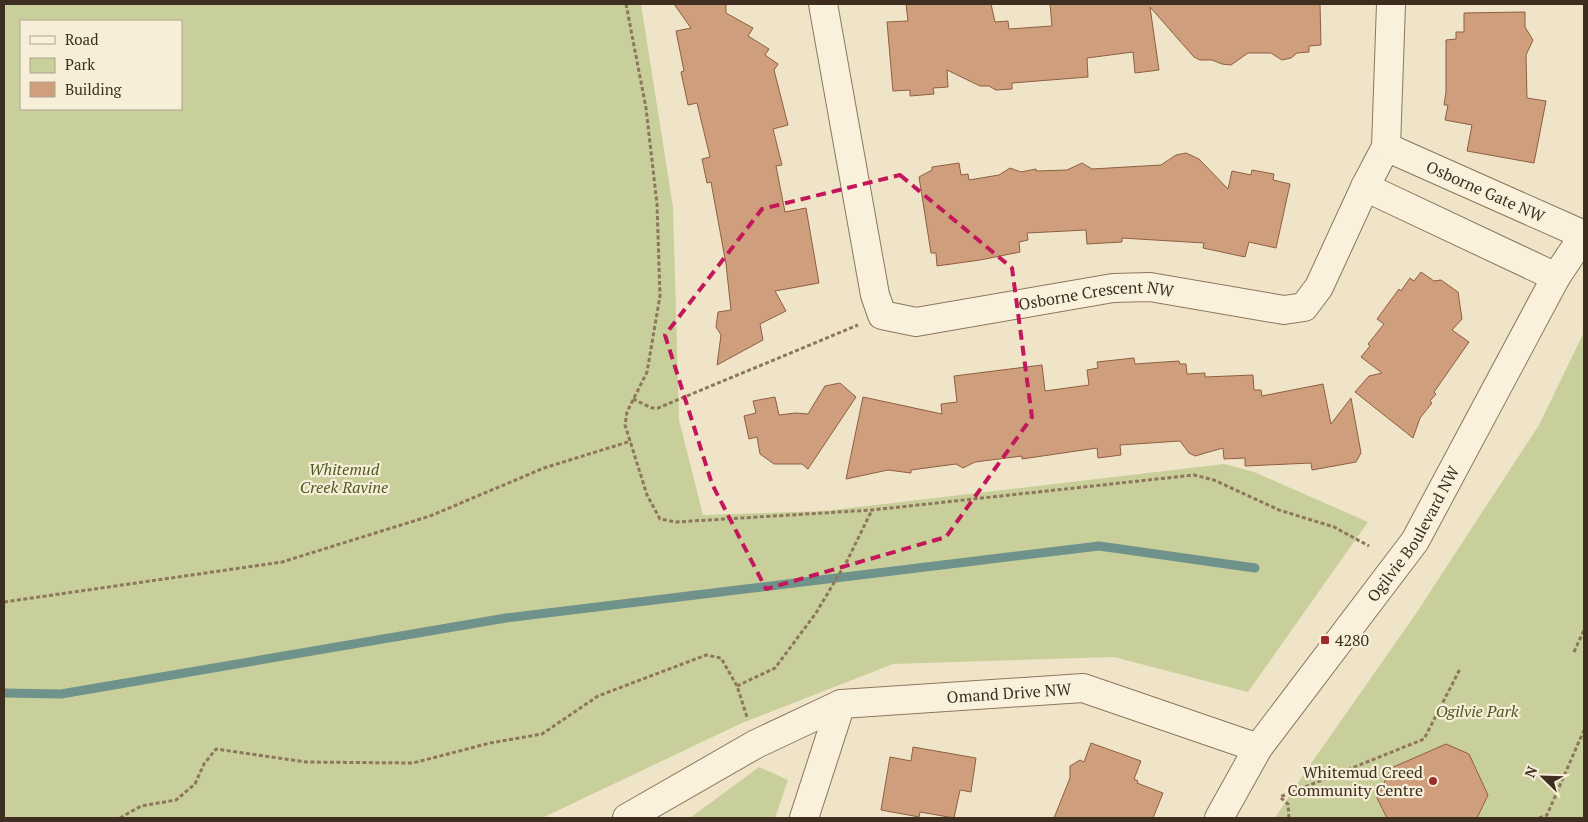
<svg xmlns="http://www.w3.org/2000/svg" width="1588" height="822" font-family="'PT Serif',serif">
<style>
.green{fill:#c9cf9b;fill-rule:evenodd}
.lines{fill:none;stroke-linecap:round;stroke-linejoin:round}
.stream{stroke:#6f938a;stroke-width:9}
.building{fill:#cf9f7d;stroke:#8d5f41}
.minor-casing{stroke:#8d765c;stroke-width:30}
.tertiary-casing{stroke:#8d765c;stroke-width:30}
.path{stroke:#8d765c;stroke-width:3;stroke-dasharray:4 2.5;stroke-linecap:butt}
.minor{stroke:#faf1dc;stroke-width:28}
.tertiary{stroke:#faf1dc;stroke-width:28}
.marked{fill:none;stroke:#c2185b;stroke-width:4;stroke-dasharray:10 6;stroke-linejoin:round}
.poi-dot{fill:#9e2a2b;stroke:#f7eed8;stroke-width:2}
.labels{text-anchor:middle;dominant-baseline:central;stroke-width:4.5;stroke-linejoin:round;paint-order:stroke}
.street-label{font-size:16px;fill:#3d2e20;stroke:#f7eed8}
.park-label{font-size:16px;font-style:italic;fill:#4d5a26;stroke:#f7eed8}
.poi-label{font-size:16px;fill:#3d2e20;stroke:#f7eed8;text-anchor:start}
</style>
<rect width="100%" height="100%" fill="#f0e4c8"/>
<g class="green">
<path d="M4,4H641L673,207L679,420L703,515L824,511L1224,464L1254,472L1368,522L1248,692L1114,657L893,664L742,723L542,818H4ZM21,21H181V109H21Z"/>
<path d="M1584,332V818H1275L1303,775L1415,615L1539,425Z"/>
<path d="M759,767L788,780L775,818H690Z"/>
</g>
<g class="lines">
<path class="stream" d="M4,693L61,694L506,618L1099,546L1255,568"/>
</g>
<g class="building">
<path d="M674,4H726V13L753,28L748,36L769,49L765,55L778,64L774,70L788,125L773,129L782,165L776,166L785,212L806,208L819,283L775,291L786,311L760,324L763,340L717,365L721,335L716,327L718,312L731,310L726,264L711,182L707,183L702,159L710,157L697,103L688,105L681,72L684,71L676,31L691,28Z"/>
<path d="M906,4H991L995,22L1008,21L1009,29L1052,26L1050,4H1320L1321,45L1309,46V52L1297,53L1291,58L1282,60L1271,53H1248L1231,65L1222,64L1212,60H1200L1194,57L1150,7L1159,70L1135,73L1133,52L1087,58L1088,77L1012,83V89L996,90L989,86H980L947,70L948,87L933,88L934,94L910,96V90L893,91L887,22L908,21Z"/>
<path d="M1525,12V27L1533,40L1526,55L1527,98L1546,101L1534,163L1467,151L1472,125L1445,120L1448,105H1444L1446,92V40L1456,39V32H1464V13Z"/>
<path d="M1186,153L1199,159L1228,189L1232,171L1251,175L1252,170L1274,174L1273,180L1290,184L1276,248L1249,242L1245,257L1203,248L1204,243L1122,238V242L1087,244L1086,230L1027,233L1028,240L1019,242L1020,252L980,260L937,266L936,253H931L919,177L932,170V167L959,163L961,175L968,174L969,180L999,175L1010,168L1021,172L1036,169V171L1067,170L1082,163L1092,169L1161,165L1176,155Z"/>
<path d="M1421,272L1434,281L1441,280L1458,292L1462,319L1452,330L1469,342L1434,392L1436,394L1430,401L1432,403L1420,418L1413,438L1355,392L1369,376L1382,373L1361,357L1370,346L1368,344L1384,324L1377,319L1399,289L1401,291L1410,278L1414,281Z"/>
<path d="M1134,358L1135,364L1179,361L1180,364H1186L1187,374L1205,373V377L1253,375L1254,390H1261L1262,396L1323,384L1331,424L1351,398L1361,453L1356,462L1312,470L1311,463L1245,466V458L1224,459L1223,448L1195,456L1189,453L1180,441L1120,445L1121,455L1098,458L1097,448L1022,459V456L975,462L963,468L956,464L911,470V473L888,470L846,479L863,397L942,414L941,404L957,402L954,376L1042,365L1045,391L1089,385L1087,370L1098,368L1097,362Z"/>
<path d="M840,383L856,397L808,469L802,464H774L760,454L757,437L749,439L744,416L756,413L753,401L775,397L779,415L795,413L808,414L825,386Z"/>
<path d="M1091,743L1141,761L1134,779L1138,781L1137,783L1163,793L1153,818H1054L1070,778V766L1080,760L1084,762Z"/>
<path d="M1446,744L1469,754L1488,795L1477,818H1387L1377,798L1391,768Z"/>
<path d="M913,747L976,758L971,792L960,790L954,818L920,812L919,817L881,810L890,757L911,761Z"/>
</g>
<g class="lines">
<g class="minor-casing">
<g id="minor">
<path id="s1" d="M823,4L875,295L882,315L916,322L1113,288L1150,287L1284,310L1304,307L1319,287L1365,187L1386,147L1391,4"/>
<path id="s2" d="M1386,147L1584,235"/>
<path d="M1365,187L1556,277"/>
<path id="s3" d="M627,818L756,744L841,704L1083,688L1258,748"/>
<path d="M804,818L841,704"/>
</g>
</g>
<g class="tertiary-casing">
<g id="tertiary">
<path id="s4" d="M1219,818L1258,748L1415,541L1556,277L1584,235"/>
</g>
</g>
<g class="path">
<path d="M626,4L646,108L657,204L660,296L647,372L627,412L625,425L647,495L660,519L676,522L872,510L1194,475L1214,480L1279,510L1334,527L1369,546"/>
<path d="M633,399L652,408H658L858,325"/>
<path d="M4,602L282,562L430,516L544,468L631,441"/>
<path d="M1574,652L1584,630"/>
<path d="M737,686L775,668L816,613L847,561L872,510"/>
<path d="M120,818L141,806L176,800L195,784L204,764L216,749L306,762L413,763L490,743L542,734L598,696L706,655L721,658L737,686L747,717"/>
<path d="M1289,818L1288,804L1280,797L1424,739L1460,669"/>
<path d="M1539,818L1547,815L1584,730"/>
</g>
<use href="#minor" class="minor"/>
<use href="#tertiary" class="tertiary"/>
</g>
<path class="marked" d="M900,175L1012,268L1032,417L946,537L766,589L712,484L665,335L762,209Z"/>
<g class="poi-dot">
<rect x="1320" y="635" width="10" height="10" rx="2.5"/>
<circle cx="1433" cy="781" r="5"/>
</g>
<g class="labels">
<g class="street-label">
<text stroke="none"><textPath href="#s2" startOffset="109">Osborne Gate NW</textPath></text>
<text stroke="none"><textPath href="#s1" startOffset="534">Osborne Crescent NW</textPath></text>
<text stroke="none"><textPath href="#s4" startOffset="345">Ogilvie Boulevard NW</textPath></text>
<text stroke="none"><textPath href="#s3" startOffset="411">Omand Drive NW</textPath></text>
</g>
<g class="park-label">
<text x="344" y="469">Whitemud<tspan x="344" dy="18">Creek Ravine</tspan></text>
<text x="1477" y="711">Ogilvie Park</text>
</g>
<g class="poi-label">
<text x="1335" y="640">4280</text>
<text x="1423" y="772" text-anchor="end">Whitemud Creed<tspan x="1423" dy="18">Community Centre</tspan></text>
</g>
</g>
<rect width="1588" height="822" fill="none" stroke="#3d2e20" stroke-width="10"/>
<rect x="20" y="20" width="162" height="90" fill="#f7eed8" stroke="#ada18e"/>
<rect x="30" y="36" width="25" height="8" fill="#faf1dc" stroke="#ada18e"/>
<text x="65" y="45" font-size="15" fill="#3d2e20">Road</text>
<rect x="30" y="58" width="25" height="15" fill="#c9cf9b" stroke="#ada18e"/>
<text x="65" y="70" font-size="15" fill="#3d2e20">Park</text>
<rect x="30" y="82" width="25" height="15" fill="#cf9f7d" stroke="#ada18e"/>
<text x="65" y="95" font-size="15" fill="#3d2e20">Building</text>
<g transform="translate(1543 777) rotate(293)" stroke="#f7eed8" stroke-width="4" paint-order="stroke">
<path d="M0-4L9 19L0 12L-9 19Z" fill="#3d2e20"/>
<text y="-8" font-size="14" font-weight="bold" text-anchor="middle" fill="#3d2e20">N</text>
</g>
</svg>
